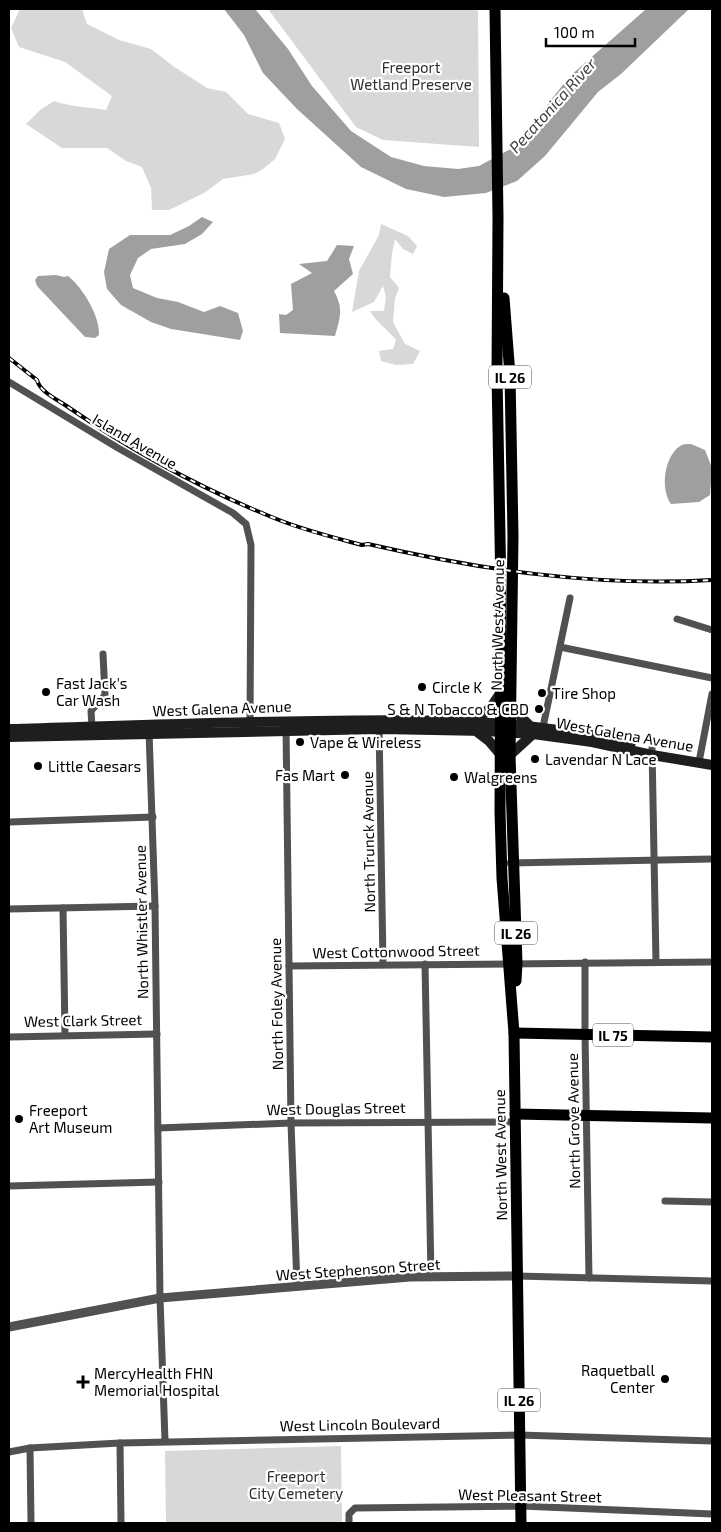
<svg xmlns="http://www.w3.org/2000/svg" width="721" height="1532" font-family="'Exo 2',sans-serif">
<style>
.green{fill:#d8d8d8}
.water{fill:#9f9f9f}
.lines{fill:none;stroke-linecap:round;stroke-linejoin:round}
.minor{stroke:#515151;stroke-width:7}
.tertiary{stroke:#515151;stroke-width:9}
.secondary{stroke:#1e1e1e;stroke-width:10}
.primary{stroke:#000;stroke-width:11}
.rail-casing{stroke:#000;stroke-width:4}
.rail{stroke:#fff;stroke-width:2;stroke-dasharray:5.5;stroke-linecap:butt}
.poi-dot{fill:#000;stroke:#fff;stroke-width:2}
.labels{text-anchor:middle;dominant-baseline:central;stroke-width:4.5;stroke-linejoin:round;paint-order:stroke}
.shield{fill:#fff;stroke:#4c4c4c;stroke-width:1}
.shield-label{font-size:14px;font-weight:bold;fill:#000}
.park-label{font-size:15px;fill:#2f2f2f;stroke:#fff}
.street-label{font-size:15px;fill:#000;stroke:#fff}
.poi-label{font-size:15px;fill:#000;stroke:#fff;text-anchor:start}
.water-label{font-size:16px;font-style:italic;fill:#404040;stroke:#fff}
</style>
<rect width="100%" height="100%" fill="#fff"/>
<g class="green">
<path d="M20,9H82L87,24L119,40L151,49L173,66L207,88L226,92L248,114L279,123L285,139L275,159L263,169L254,174L223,179L204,193L169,210H152L151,188L142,167L126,161L107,148H62L26,124L40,110L54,101C71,107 89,107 106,110L112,96L65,62L19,47L11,28Z"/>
<path d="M268,9H478L479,147L383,140L356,127Z"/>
<path d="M381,224L408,236L417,246L413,254L403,249L395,239L392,253L390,277L399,288L395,298L393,322L405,344L420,351L413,364L396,365L381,361L379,351L393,349L396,340C388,330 376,322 370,311H384L386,297L383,286L374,302L352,312L359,271L379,235Z"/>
<path d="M341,1446L342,1523H166L165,1451Z"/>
</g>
<g class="water">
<path d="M224,9H255L288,49L312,86L351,131L391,157L424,166L458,169L479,166L520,144L537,118L569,77L645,10L647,9H689L621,74L598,92L545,156L517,181L486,193L444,197L406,189L361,167L297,109L263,73L244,35Z"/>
<path d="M202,217L213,222L202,234L185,244L151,249L138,258L130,275L133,288L157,298L178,302L204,312L220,306L238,313L243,331L240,340L171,329L151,322L121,305L107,289L104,272L109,249L130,235H170L189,226Z"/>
<path d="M337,245L354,246L349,259L353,274L334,291C344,310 340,317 335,336L280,333L279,314L286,315L293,310L291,284L312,273L299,264L327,261Z"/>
<path d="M56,275L64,277L68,276C83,288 100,316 99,335L95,338L85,337L37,286L35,280L38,276Z"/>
<path d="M691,444L705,450L712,468L710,495L699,502L671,504C660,489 664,457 680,446C683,444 687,444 691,444Z"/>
</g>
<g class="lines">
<g class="minor">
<path d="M9,382L118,448L233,513L246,524L251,545L250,726"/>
<path d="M677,619L712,630"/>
<path d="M560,647L712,678"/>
<path d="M379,725L383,964"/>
<path d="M92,727L91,711L105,695L103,654"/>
<path d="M286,727L291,1123L297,1286"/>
<path d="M543,727L570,598"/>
<path d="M149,731L155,906L160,1298L165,1441"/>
<path d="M652,748L656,962"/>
<path d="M699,762L712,694"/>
<path d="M9,822L153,817"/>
<path d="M510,863L712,859"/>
<path d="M63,908L65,1035"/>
<path d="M9,909L155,906"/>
<path d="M585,962V1034L589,1278"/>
<path d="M425,964L431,1276"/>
<path d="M289,966L712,962"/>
<path d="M9,1037L157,1034"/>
<path d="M158,1128L291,1123L515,1122"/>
<path d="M9,1186L159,1182"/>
<path d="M665,1201L712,1202"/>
<path d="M517,1276L712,1281"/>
<path d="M120,1443L121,1523"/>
<path d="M30,1448L31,1523"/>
<path d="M9,1452L30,1448L120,1443L519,1435L712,1441"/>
<path d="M349,1523V1514L355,1508L521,1506L712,1514"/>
</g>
<path class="tertiary" d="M9,1327L160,1298L410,1277L517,1276"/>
<g class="secondary">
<path d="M510,703L517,713L529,725"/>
<path d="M475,722L491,707L501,692"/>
<path d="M9,729C111,726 213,722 315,721C423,719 524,718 631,743"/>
<path d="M476,731L489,741L500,754"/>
<path d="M9,737L380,729L485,731L533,734L592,742L652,755L712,765"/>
<path d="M510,755L533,734"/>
</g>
<g class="primary">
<path d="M495,9L498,218L497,375L501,591L500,812L502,878L514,1033L521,1523"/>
<path d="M504,298L510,375L513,536L510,755L517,963L516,981"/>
<path d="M514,1033L712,1037"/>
<path d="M515,1114L712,1118"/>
</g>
<g class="rail-casing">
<path id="rail" d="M9,358L37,380C40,392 58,400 68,407C132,451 202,489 274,518C303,530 332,537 362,545L368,544C481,570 596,587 712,580"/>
</g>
<use href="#rail" class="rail"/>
</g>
<g class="poi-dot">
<circle cx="422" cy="687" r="5"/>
<circle cx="46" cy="692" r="5"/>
<circle cx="542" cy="693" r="5"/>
<circle cx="539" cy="709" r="5"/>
<circle cx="300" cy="742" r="5"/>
<circle cx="535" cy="759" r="5"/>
<circle cx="38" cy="766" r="5"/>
<circle cx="345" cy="775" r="5"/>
<circle cx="454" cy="777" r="5"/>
<circle cx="19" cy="1119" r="5"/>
<circle cx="665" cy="1379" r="5"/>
<path d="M80.5 1374.5h5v5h5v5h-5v5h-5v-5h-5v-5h5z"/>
</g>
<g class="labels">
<g class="shield">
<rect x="489" y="365.5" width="42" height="23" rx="4"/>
<rect x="495" y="921.5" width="42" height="23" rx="4"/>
<rect x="593" y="1023.5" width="40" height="23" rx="4"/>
<rect x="498" y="1388.5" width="42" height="23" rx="4"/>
</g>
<g class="shield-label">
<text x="510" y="377">IL 26</text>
<text x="516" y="933">IL 26</text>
<text x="613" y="1035">IL 75</text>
<text x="519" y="1400">IL 26</text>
</g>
<g class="park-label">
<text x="411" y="67">Freeport<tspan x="411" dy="17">Wetland Preserve</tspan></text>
<text x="296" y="1476">Freeport<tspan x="296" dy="17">City Cemetery</tspan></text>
</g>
<g class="street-label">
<text transform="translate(135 441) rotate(30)">Island Avenue</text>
<text transform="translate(497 625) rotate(-89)">North West Avenue</text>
<text transform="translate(222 708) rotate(-2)">West Galena Avenue</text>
<text transform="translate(625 734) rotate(10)">West Galena Avenue</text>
<text transform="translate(368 842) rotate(-91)">North Trunck Avenue</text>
<text transform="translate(141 922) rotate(-91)">North Whistler Avenue</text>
<text transform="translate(396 951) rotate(-1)">West Cottonwood Street</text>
<text transform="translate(276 1004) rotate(-91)">North Foley Avenue</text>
<text transform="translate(83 1020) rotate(-1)">West Clark Street</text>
<text transform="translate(336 1108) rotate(-1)">West Douglas Street</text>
<text transform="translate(573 1121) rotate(-91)">North Grove Avenue</text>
<text transform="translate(500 1155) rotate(-91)">North West Avenue</text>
<text transform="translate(358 1269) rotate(-4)">West Stephenson Street</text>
<text transform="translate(360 1424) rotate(-1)">West Lincoln Boulevard</text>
<text transform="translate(530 1495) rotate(1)">West Pleasant Street</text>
</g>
<g class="poi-label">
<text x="56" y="683">Fast Jack's<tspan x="56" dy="17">Car Wash</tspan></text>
<text x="432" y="687">Circle K</text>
<text x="552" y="693">Tire Shop</text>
<text x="529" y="709" text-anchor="end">S &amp; N Tobacco &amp; CBD</text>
<text x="310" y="742">Vape &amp; Wireless</text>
<text x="545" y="759">Lavendar N Lace</text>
<text x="48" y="766">Little Caesars</text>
<text x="335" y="775" text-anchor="end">Fas Mart</text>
<text x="464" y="777">Walgreens</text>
<text x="29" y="1110">Freeport<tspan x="29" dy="17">Art Museum</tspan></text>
<text x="655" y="1370" text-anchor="end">Raquetball<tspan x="655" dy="17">Center</tspan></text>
<text x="94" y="1373">MercyHealth FHN<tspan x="94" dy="17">Memorial Hospital</tspan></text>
</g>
<g class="water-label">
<text transform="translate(552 105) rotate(-48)">Pecatonica River</text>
</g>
</g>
<rect width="721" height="1532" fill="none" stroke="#000000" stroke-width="20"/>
<path d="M546 38v8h89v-8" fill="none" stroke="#000000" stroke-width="2.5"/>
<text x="554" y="38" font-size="15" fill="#000000" stroke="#ffffff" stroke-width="4" paint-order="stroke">100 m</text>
</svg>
